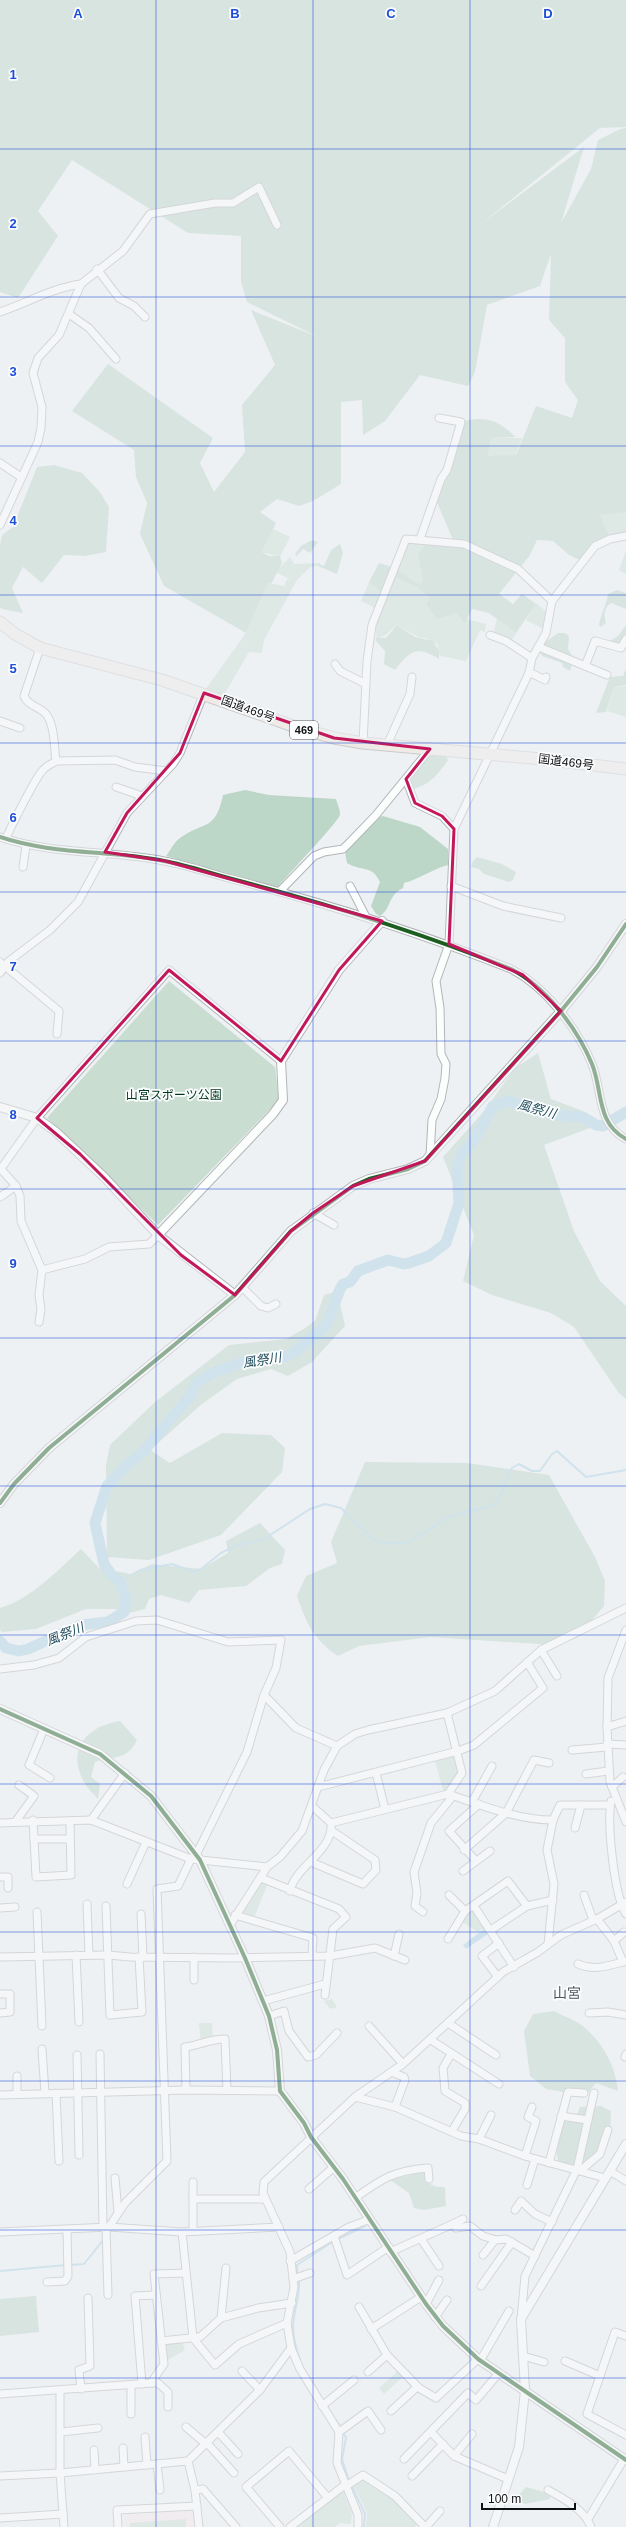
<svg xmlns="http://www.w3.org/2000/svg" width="626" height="2527" font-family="Helvetica,'Noto Sans JP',sans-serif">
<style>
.education{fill:#f4e7eb}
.green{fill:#c9ddd1}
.forest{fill:#bcd6c7}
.water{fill:#acd2e2}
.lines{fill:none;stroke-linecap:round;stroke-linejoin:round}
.stream{stroke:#acd2e2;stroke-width:2}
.river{stroke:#acd2e2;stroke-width:11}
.minor-casing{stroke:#b3b6b9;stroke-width:9}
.tertiary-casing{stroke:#b3b6b9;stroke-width:10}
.trunk-casing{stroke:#c9cbcc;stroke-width:13}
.minor{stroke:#fcfdfd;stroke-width:7}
.tertiary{stroke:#fcfdfd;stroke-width:8}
.trunk{stroke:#f0eae6;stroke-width:11}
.cycleway-casing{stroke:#fcfdfe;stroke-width:6}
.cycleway{stroke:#1b5e20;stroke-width:4}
.marked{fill:none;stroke:#c2185b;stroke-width:3;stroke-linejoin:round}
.grid{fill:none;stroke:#1d4ed8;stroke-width:1;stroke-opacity:0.55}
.labels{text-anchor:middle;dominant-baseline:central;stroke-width:3.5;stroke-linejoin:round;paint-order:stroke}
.shield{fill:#fcfdfe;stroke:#56585a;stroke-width:1}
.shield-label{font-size:11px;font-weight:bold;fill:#0f1214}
.street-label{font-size:12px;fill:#0f1214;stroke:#fcfdfe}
.park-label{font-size:12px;fill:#00391e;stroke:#fcfdfe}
.water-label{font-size:13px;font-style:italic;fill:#1d4a5a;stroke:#fcfdfe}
.quarter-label{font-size:14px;fill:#4f555b;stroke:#fcfdfe}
.grid-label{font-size:13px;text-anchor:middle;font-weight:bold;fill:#1d4ed8;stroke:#fcfdfe;stroke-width:3.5;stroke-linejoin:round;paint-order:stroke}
</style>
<rect width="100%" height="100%" fill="#eef1f4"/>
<path class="education" d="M194,2510L196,2527H126L125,2515Z"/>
<g class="green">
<path d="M491,438H522L515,456H488Z"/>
<path d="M619,511L626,512V542L623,537L610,538L600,515Z"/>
<path d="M273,529L290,537L280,557L262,552Z"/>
<path d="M406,539L434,545L418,556L423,583L419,584L394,567Z"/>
<path d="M626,551V574L619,570Z"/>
<path d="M290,557L294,564L320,563L318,566L310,567L297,580L264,640L262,653L249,652L224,695L205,690L246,633L268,583L284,586L288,578L275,572Z"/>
<path d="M397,578L418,588L429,598L426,604L437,620L456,613L465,622L466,619L486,624L485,632L480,630L466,661L440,656L437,644L426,638H420L397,625L384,636L377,637C372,614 392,615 361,601L369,582L381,592Z"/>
<path d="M536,603L549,614L547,631L526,620Z"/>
<path d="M497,619L516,633L511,641L493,634Z"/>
<path d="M626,686V717L607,711L614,687Z"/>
<path d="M169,981L275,1067L279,1100L158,1225L47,1118Z"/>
<path d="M458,1751L462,1773L444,1794L434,1757Z"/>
<path d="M261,1878L269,1881L253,1920L235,1915Z"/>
<path d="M468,1911L475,1912L485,1927L478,1932L461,1921Z"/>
<path d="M332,1999L337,2007L330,2009L324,2001Z"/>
<path d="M199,2023H212L213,2037H208L201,2043Z"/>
<path d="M181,2339L185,2350L163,2363L161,2341Z"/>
<path d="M400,2369L405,2375L384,2394L379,2388Z"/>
<path d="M362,2478L384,2489L418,2523L415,2527H366L367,2513L353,2484Z"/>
<path d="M342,2489L352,2514L351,2524L340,2523L335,2527H293Z"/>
<path d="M186,2519V2527H130V2523Z"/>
</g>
<g class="forest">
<path d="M0,0H626V127L600,128L481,224L584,147L561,223L591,169L598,140L620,129L626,128V512L600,515L610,538L582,561L569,555L553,541L537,540L530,555L499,594L513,604L522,594L536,604L516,633L489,613L472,609L465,623L456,613L437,620L426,604L429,598L418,588L397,578L381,592L369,582L379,563L395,568L419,584L423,582L418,556L423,547L453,540L436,500V493L443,486L461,422C483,415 500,420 515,437L491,438L488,456L516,455L536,406L572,418L578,400L565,382V338L549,320L551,254L540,286L487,305L475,372L468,386L420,375L385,421L363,435L362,400L341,402V484L313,501L299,506L277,499L260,512L276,523L262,552L269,556H280L282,563L271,584L268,583L246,633L164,586L140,534L147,503L136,477L134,450L72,411L108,364L213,438L200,463L214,492L245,452L242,405L275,365L251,310L318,337L247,302L241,282V236L188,233L72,160L38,211L58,236L18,298L0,292Z"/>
<path d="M54,465L82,473L100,492L109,507L106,552L85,556L64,555L42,583L23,567L12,588L23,613L2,609L0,607V545L2,535L13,527L37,467Z"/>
<path d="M312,540L318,542L310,553L303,549L297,556L295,554L301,546Z"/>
<path d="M340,544L343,553L337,574L318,566L319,564L324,566L331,550Z"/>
<path d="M617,590L626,593V609L611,603C603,608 604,615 606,623L601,627L599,625C601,613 607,604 608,594Z"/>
<path d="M397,625L415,637L433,641L439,651V659C416,645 410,651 395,670L384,664L385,651L375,640L377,637L386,638Z"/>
<path d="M626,625V637L620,646L608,642L618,636Z"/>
<path d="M558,633H565L569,636L568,649L574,659L570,671L563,667L562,663L542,656L540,652L544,643Z"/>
<path d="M626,669V685L614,687L606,712L596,713L610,677L623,676Z"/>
<path d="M431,754L446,755L448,760C438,774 430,786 411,789C410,773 419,763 431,754Z"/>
<path d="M245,790L269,795L336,799C337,803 340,809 340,814C340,821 287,875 278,887L166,856C170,851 174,842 180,838C205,820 215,832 223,795Z"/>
<path d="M383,816L420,827L448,849V865C432,869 420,879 404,883L403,888C387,896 392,908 380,916L376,914L371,906L380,882C372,864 361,872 347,863L345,852L376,818Z"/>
<path d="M477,857L502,864L516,872L513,880L509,882L484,874L479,869L471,867L473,861Z"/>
<path d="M538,1053L551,1099L583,1111L590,1128L544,1145L574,1231L600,1281L626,1306V1399L618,1392L574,1327L551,1313L492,1295L463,1281L474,1235L443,1157L485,1110L515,1068Z"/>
<path d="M334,1292L338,1294L345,1326L312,1362L288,1376L271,1369L237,1379L202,1404L150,1450L170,1463L222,1433L271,1435L285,1448L282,1472L221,1535L149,1560L107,1557L106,1465L110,1445L155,1402L229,1345L286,1339L302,1330L315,1321L324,1295Z"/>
<path d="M365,1462L467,1463L549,1475L595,1557L605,1581L604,1606L577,1638L554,1645L431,1637L359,1646L338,1656C314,1640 306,1623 297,1596L306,1576L337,1563L331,1542Z"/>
<path d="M260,1523L285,1550L282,1564L270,1568L246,1586L199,1590L189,1603L161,1595L149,1599L145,1609L129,1613L115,1609H86L36,1629L2,1632L0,1630V1608C31,1599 58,1570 81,1549L99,1568L131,1574L152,1564L201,1569L228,1553L226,1541Z"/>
<path d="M120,1721L137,1740C127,1761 115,1755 95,1762L91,1777L100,1784L98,1799C94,1794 87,1788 84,1782C66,1749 87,1726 120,1721Z"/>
<path d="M554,2011C563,2016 576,2020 584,2027C603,2043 616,2067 618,2091L596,2083L585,2096L546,2089L530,2076L524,2031L533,2014Z"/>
<path d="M601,2106L611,2111C610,2145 610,2148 583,2170L559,2164L555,2147L562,2123L576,2117L580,2107Z"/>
<path d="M423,2172C428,2185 432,2187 445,2187L446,2206L424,2210L414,2208L409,2193L390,2180Z"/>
<path d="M36,2296L39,2332L0,2336V2299Z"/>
<path d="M526,2487L544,2492L550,2497V2499L525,2504L519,2500L518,2496Z"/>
</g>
<path class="water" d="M484,1929L488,1934L466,1949L463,1945Z"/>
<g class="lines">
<g class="stream">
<path d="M120,1582L140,1570L172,1564L194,1572L201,1569L221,1553L235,1546L264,1539L310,1509L325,1504L341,1508L375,1541L392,1544L409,1542L449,1517L493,1505L499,1498L512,1468L519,1464L532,1471H540L552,1454L557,1451L586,1477L626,1470"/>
<path d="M338,2239L365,2226"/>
<path d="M70,2265L84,2264L104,2239"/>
<path d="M0,2271L66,2265"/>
<path d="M297,2273V2265L334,2241"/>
<path d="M299,2279C300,2297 294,2309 293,2326C293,2338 296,2349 300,2360"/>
<path d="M336,2420L341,2428"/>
<path d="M344,2434L346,2438L342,2459L349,2481"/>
<path d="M352,2486L365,2514L364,2527"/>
</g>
<path class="river" d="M0,1641L6,1648L19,1651L28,1649L81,1625L108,1622L124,1612L126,1598L120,1582L111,1574L104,1564L95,1523L107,1486L129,1463L143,1452L190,1396L196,1383L215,1372L244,1362L288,1356L299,1349L327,1324L340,1289L343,1284L350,1282L358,1271L388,1260L404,1264L409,1263L429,1256L446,1243L459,1203L457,1166L462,1154L476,1137L493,1106L509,1101L553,1115L583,1117L596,1125L603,1126L626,1112"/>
<g class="minor-casing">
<g id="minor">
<path d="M97,269L119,298L134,306L145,317"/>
<path d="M0,312C27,303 52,288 81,284"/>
<path d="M69,314L89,328L116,359"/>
<path d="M0,463L21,477"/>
<path d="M0,525L38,442L41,428L42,407L33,373L38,358L59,335L81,284L123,251L150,214L215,203H233L259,187L277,225"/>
<path d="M420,539L441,479L447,470L461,422L439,418"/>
<path d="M490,635L506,641L532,658"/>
<path d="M539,647L607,675"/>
<path d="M335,664L340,671L366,684"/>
<path d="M585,666L595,641L621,648L626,639"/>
<path d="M529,672L545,680L546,677"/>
<path d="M0,721L20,728"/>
<path d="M363,743L367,661L372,625L406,539L464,544L518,569L552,601"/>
<path d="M387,745L410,694L412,677"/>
<path d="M56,761L115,760L135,767L166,771"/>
<path d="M406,779L415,803L442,816L454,829"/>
<path d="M116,787L142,796"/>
<path d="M0,837C53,855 110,850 164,861C187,865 209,873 232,879C329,904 418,932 511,969C546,987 577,1028 592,1064C603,1091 596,1123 626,1139"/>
<path d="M6,839C9,830 37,775 43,770C46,766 52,764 56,761C54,748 55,723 45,713C38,706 28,706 24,696L40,648"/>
<path d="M23,867L26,846"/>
<path d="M350,886L365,915"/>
<path d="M451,886L503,906L561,918"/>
<path d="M280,891L314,856L324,852L343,849L350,842L376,815L430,749"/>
<path d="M0,962L59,1011L57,1034"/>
<path d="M0,973L9,961L50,930L78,902L127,813L173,764L180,753L204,693"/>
<path d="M430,1156L432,1120L441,1099L445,1078L446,1064L441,1054L440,1008L436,981L449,944L454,829L529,673L532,658L546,633L552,601L595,546L610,539L626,536"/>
<path d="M1,1169L16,1186L20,1196L21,1221L42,1270L85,1259L109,1247L149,1244L158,1235"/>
<path d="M0,1170L37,1118L169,970L281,1061"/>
<path d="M0,1197L16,1186"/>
<path d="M313,1213L334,1225"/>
<path d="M243,1288L261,1306L268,1308L276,1304"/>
<path d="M39,1322L41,1309L39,1295L42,1270"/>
<path d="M626,1630L608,1678L607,1727L610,1782L626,1822"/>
<path d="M541,1650L557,1676"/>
<path d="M0,1669L34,1665L59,1658L86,1637L136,1621L157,1620L228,1642L281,1640L276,1668L264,1695L247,1752L196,1855"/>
<path d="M264,1695L296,1728L337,1746"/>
<path d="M607,1727L626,1721"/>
<path d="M44,1729L29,1765L50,1778"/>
<path d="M607,1744L626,1745"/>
<path d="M572,1750L607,1747"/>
<path d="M376,1773L385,1809"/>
<path d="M586,1774L608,1771"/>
<path d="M318,1787L458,1751L474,1745L543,1688L527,1662"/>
<path d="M612,1787L623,1777"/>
<path d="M448,1794C481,1805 517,1820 553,1820L560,1805H610"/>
<path d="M611,1801C607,1824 614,1895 626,1914"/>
<path d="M472,1802L492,1766"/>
<path d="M312,1806L331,1823"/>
<path d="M33,1820L36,1877L71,1875L70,1821"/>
<path d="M91,1820L125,1773"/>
<path d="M16,1821L34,1796L19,1785"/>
<path d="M0,1823L91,1820L191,1859L267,1867"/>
<path d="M575,1828L581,1805"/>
<path d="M34,1839H70"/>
<path d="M464,1850L506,1813L534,1760L549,1763"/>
<path d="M476,1861L449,1831L479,1804"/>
<path d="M311,1862L363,1884L376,1870L375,1860L332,1831"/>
<path d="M463,1871L490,1851"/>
<path d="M0,1877H8V1888"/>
<path d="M261,1878L339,1909L346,1917L333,1929L325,1995"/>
<path d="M127,1884L146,1842"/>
<path d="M290,1891C295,1866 334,1851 331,1823L448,1794L462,1773L447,1713"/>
<path d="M449,1895L465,1911"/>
<path d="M584,1895L593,1920"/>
<path d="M87,1904L89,1955"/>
<path d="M106,1906L110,2015L142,2012L139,1957"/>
<path d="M474,1906L514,1967"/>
<path d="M0,1908L15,1907"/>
<path d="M37,1912L42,2026"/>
<path d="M423,1912L415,1906L417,1893L414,1872L431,1823L453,1796"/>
<path d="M141,1914L143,1957"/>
<path d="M235,1915L313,1938L312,1955"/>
<path d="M597,1919L614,1941L623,1962L626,1961"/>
<path d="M230,1925L267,1867L280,1857L302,1831L324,1770L337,1746L355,1734L368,1730L447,1713L495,1691L541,1650L626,1608"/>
<path d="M491,1930L527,1906L553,1900"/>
<path d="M448,1939L465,1911L508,1881L527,1906"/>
<path d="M614,1941L624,1932"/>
<path d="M548,1944L554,1884L547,1850L553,1820"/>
<path d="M76,1955L79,2022"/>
<path d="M394,1956L399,1934"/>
<path d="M0,1957L108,1955L130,1957L234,1958L330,1956L375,1948L405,1960"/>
<path d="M194,1957V1980"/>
<path d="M578,1964C594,1971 607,1966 623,1962"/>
<path d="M498,1977L482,1956L499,1943"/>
<path d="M0,1994H10V2012L0,2013"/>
<path d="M263,2001L325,1984"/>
<path d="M589,2013L608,2012L626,2015"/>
<path d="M269,2016L284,2011L289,2031L308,2057L316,2055L337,2033"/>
<path d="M448,2023L496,2055"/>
<path d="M369,2026L403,2064"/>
<path d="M431,2040L499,2084"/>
<path d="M42,2049L45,2093"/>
<path d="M100,2054L103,2228"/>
<path d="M451,2054L443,2068L445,2091L465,2103V2109L452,2131"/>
<path d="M77,2055L79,2155"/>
<path d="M625,2057L626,2054"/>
<path d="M391,2072L404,2077L405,2080L395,2107"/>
<path d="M17,2076V2094"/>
<path d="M186,2090L185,2047C200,2045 210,2039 225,2039L227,2090"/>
<path d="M56,2093L59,2161"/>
<path d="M0,2095L186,2090L280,2091"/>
<path d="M355,2097L395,2107L461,2136L479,2139L525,2156L605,2178"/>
<path d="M561,2116L588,2120"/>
<path d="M479,2139L491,2115"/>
<path d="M525,2156L536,2121L528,2117L532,2107"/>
<path d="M549,2163L568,2092L584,2093"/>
<path d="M581,2170L600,2154L608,2130"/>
<path d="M610,2171L626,2181"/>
<path d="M115,2178L118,2212"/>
<path d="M527,2185L535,2159"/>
<path d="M309,2189L334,2167"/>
<path d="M355,2198C383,2178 393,2171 428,2168L429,2179"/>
<path d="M193,2199H265"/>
<path d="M515,2210L521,2201L535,2214L552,2222"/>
<path d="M455,2223L463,2219"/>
<path d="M109,2227L125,2203L167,2161L157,1889L178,1886L191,1859"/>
<path d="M279,2227L182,2232L193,2338L215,2365L239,2344L287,2323"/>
<path d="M106,2228L108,2295"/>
<path d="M193,2230V2182"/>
<path d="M0,2232L109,2227L182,2232"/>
<path d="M334,2236L347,2275L387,2248"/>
<path d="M421,2239L439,2266"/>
<path d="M390,2252L455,2223L456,2228L470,2226L483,2236L496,2240L506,2239L535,2256"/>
<path d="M483,2255L495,2240"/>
<path d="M290,2261L349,2227L368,2220"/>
<path d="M293,2279L310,2273"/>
<path d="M47,2282L65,2281L68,2276L67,2230"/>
<path d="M481,2286L512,2242"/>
<path d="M426,2304L439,2280"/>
<path d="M359,2307L387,2355"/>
<path d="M435,2317L447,2300"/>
<path d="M221,2318L226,2268"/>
<path d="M521,2319L525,2276L577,2169L594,2093"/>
<path d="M371,2329L421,2297"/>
<path d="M626,2336L615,2332L587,2414L626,2435"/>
<path d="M161,2341L200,2337L221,2318L258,2308L292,2303"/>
<path d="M523,2356L544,2362"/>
<path d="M480,2361L509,2311"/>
<path d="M565,2361L600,2376"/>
<path d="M242,2371L260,2390"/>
<path d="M368,2372L387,2355L419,2388L436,2398L478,2359"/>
<path d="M151,2383H158L168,2392V2407"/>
<path d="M142,2384L135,2296L156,2295"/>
<path d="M81,2389L79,2370L90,2366L88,2298"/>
<path d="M60,2391V2473L64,2527"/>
<path d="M0,2394L151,2383L164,2364L154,2274L185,2273"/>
<path d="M322,2406L354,2380"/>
<path d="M391,2411L417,2387"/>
<path d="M131,2414V2385"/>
<path d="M186,2427L206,2444"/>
<path d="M61,2432L98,2428"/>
<path d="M339,2432L368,2411L381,2430"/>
<path d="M431,2432L454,2456L508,2479"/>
<path d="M219,2433L238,2454"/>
<path d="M145,2437L147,2465"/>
<path d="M207,2443L234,2473"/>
<path d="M123,2448L124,2467"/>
<path d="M94,2450L95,2470"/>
<path d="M454,2456L472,2434"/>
<path d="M404,2459L468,2393L476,2400L499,2373"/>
<path d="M188,2461L195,2490L199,2527"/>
<path d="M157,2464L160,2490"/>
<path d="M0,2476L60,2473L188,2461L260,2390L291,2348"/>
<path d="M412,2476L443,2444"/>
<path d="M346,2486L363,2475L395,2496L425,2527"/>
<path d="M195,2490L203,2489L236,2527"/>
<path d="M548,2490C564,2499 584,2509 591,2527"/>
<path d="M0,2518L63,2514"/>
<path d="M588,2519L624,2459"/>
<path d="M118,2527L117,2510L197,2506"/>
<path d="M280,2527L246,2487L289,2451L328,2498"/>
<path d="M290,2527L346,2484"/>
<path d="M358,2527V2515L337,2463L339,2432L300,2369L291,2348L287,2323L294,2287L290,2252L263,2193L264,2182L355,2097L403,2064L503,1972L538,1952L561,1935L597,1919L626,1902"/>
<path d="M426,2527L440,2511"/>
</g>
</g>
<g class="tertiary-casing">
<g id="tertiary">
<path d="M0,1107L37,1118L56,1132L104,1177L158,1235L235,1295"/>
<path d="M158,1235L273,1114L283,1100L281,1061L339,970L382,921"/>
<path d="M0,1503L14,1484L49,1448L235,1295L291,1231L353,1186L369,1179L408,1169L425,1161L561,1011L597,967L626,924"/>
<path d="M0,1709L100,1754L151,1796L200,1860L245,1958L269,2016L277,2050L280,2091L304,2123L311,2137L343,2179L426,2304L443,2326L478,2359L626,2460"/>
<path d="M493,2527L519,2447L525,2391L521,2319L626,2144"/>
</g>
</g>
<g class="trunk-casing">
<path id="trunk" d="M0,622L15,634L40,648L162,680L299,728L334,738L363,743L542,759L626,769"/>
</g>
<use href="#minor" class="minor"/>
<use href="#tertiary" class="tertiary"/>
<use href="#trunk" class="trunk"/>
<g class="cycleway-casing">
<g id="cycleway">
<path d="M0,837C53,855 110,850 164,861C187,865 209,873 232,879C329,904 418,932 511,969C546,987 577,1028 592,1064C603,1091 596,1123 626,1139"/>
<path d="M0,1503L14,1484L49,1448L235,1295L291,1231L353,1186L369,1179L408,1169L425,1161L561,1011L597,967L626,924"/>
<path d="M0,1709L100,1754L151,1796L200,1860L245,1958L269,2016L277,2050L280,2091L304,2123L311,2137L343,2179L426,2304L443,2326L478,2359L626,2460"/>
</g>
</g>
<use href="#cycleway" class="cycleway"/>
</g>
<path d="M0 0H626V2527H0ZM204,693L334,738L430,749L406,779L415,803L442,816L454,829L449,944L523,975L561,1011L425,1161L353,1186L313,1213L291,1231L235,1295L181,1255L80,1154L37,1118L169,970L281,1061L339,970L382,921L165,861L105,852L127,813L180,753Z" fill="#eef1f4" fill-opacity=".55" fill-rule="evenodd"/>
<path class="marked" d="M204,693L334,738L430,749L406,779L415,803L442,816L454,829L449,944L523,975L561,1011L425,1161L353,1186L313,1213L291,1231L235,1295L181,1255L80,1154L37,1118L169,970L281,1061L339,970L382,921L165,861L105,852L127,813L180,753Z"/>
<path class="grid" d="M156,0V2527M313,0V2527M470,0V2527M0,149H626M0,297H626M0,446H626M0,595H626M0,743H626M0,892H626M0,1041H626M0,1189H626M0,1338H626M0,1486H626M0,1635H626M0,1784H626M0,1932H626M0,2081H626M0,2230H626M0,2378H626"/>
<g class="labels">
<rect class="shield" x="290" y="721" width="28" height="18" rx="3"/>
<g class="shield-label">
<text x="304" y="730">469</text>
</g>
<g class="street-label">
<text transform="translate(248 709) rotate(20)">国道469号</text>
<text transform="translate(566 762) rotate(7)">国道469号</text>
</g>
<g class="park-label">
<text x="174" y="1095">山宮スポーツ公園</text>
</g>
<g class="water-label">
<text transform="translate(537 1109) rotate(15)">風祭川</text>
<text transform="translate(262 1360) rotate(-9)">風祭川</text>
<text transform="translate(65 1634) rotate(-22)">風祭川</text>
</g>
<g class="quarter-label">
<text x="567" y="1993">山宮</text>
</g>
</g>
<g class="grid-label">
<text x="78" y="18">A</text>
<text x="235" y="18">B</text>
<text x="391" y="18">C</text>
<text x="548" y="18">D</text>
<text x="13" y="79">1</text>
<text x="13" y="228">2</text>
<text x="13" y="376">3</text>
<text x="13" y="525">4</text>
<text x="13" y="673">5</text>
<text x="13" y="822">6</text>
<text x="13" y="971">7</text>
<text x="13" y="1119">8</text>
<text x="13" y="1268">9</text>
</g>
<path d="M482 2503v6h93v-6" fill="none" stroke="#0f1214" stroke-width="2"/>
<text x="488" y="2503" font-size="12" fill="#0f1214" stroke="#fcfdfe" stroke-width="3" paint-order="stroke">100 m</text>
</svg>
